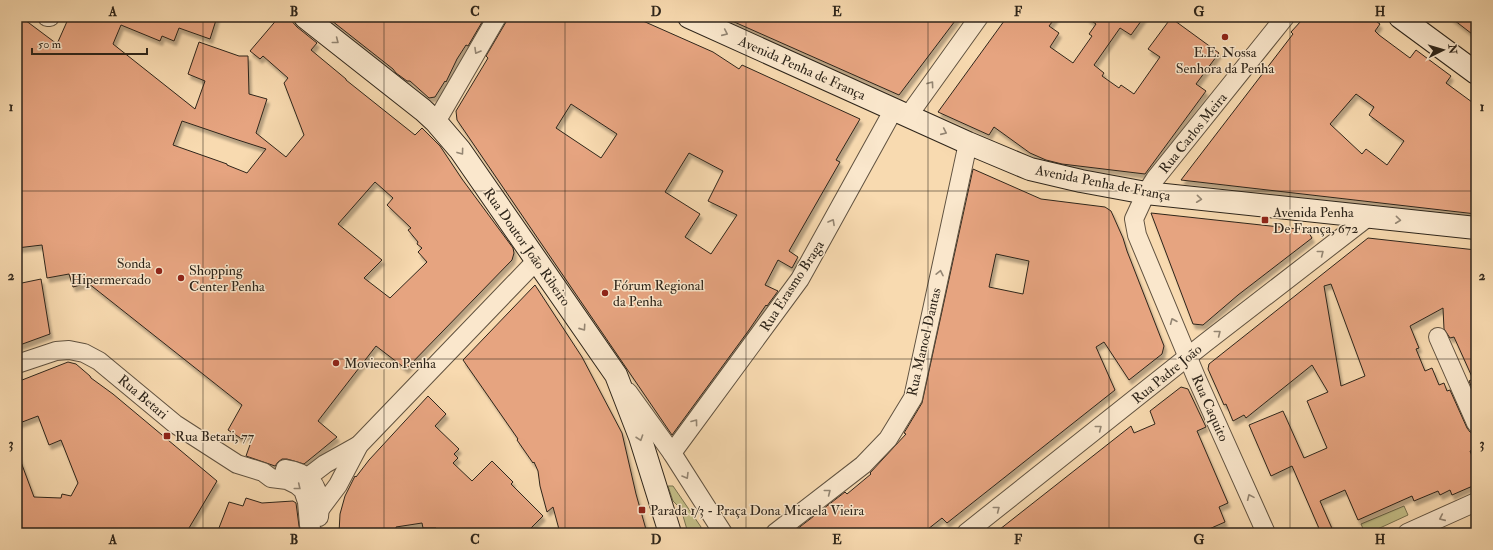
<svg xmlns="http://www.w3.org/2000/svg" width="1493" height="550" font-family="'IM FELL Double Pica',serif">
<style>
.green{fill:#c3be87;stroke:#787250}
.building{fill:#e6a480;stroke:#2e251a;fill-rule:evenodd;filter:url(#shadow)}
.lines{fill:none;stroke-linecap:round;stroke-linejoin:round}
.street-casing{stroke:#605240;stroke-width:20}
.secondary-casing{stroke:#2e251a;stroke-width:24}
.street{stroke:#fae7cc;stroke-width:18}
.secondary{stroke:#fae7cc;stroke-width:22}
.oneway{stroke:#948673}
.grid{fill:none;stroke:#2e251a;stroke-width:1;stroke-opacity:0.55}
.poi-dot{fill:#8f2418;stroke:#fae7cc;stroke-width:1.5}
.labels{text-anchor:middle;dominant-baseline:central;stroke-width:3;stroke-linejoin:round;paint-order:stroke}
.poi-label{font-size:14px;fill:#2e251a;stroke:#fae7cc;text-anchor:start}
.street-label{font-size:14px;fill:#2e251a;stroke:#fae7cc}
.neatline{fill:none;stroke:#2e251a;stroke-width:1.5}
.grid-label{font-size:13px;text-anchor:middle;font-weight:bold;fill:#2e251a}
</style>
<defs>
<filter id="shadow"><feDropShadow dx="2.5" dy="4.5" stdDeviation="1" flood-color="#0004"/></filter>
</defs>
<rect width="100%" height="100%" fill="#f8dab0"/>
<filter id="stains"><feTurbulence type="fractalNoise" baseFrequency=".005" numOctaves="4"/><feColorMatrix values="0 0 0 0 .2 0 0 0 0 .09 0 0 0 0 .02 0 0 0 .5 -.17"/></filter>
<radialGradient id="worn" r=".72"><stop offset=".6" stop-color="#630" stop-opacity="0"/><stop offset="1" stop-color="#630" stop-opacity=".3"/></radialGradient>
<g class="green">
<path d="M668,486H673L701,527V533H688L681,509L673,501Z"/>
<path d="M1404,506L1408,515L1369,533H1365L1361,524Z"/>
</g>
<g class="building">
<path d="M17,17H21L57,44L69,17H217L210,39L179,28L174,41L162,36L160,41L121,25L113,44L195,109L205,81L188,74L199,42L239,56H248L249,94L267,99L256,133L286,157L304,135L284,83L288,78L263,56L260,59L250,51L279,17H288L297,27L317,43L311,50L346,79V80L415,135L422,128L440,146L462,179L513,248L514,253L512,260L406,369L376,346L318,421L337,437L320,451L304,464L287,459H282L278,462L275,466L246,456L252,439L245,435L242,439L228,430L242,405L88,283L73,287L69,274L47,278L42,245L17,248ZM182,121L238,140L266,149L247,173L227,165V164L173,145ZM375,182L393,198L387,205L411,228L408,230L418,242L417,244L422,248L418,252L427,262L390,298L364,278L382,260L338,224Z"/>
<path d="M327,17H485L468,46L466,45L457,59L446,82L445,81L435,97L429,98L410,81H407L396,73L393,69Z"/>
<path d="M507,17H634L713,52L739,69L742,65L860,119L836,160L840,162L789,251L798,257L792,268L778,260L765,285L778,291L767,306L766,305L749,330L672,435L457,120L456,111L488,58L486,56L506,22ZM571,104L617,134L601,158L556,128ZM689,153L723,171L708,201L737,215L711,254L685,237L700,214L665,192Z"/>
<path d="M723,17H958L899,95Z"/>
<path d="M1007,17H1056L1049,26L1059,33L1050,47L1073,63L1092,36L1089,34L1096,24L1086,17H1144L1131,35L1120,28L1094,65L1104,73L1102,76L1119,88L1121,85L1134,94L1160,57L1148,49L1171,18L1219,53L1196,84L1206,91L1145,174L1062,164L1046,160L1030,153L994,127L989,135L938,112Z"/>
<path d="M1306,17H1370L1380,24L1375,31L1379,35L1410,58L1416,50L1451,76L1446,83L1476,105V214L1181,180L1293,34L1291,32L1301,21H1302ZM1356,94L1374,107L1369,115L1404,141L1387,165L1366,149L1362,154L1330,124Z"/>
<path d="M1450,17H1476V37Z"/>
<path d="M973,169L1041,199L1105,207L1111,211L1123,238L1127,251L1164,346L1162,354L1129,380L1104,342L1096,347L1115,390L947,523L942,518L923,533H792L845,492L847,494L871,474L870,473L906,434L904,433L922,403ZM996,254L1029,261L1023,294L989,287Z"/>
<path d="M1151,213L1307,230L1312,238L1238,295L1203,325L1193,324Z"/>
<path d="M1368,238L1476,250V397L1469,381L1473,379L1454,337L1450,338L1444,329L1443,308L1410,326L1419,348L1416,349L1425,371L1432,368L1439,385L1444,383L1447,391L1450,390L1467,428L1470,432L1476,433V449L1470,451L1476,466V477L1472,478L1475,485L1452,495L1450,490L1440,495L1438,491L1414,501L1412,496L1358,520L1345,490L1320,501L1334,533H1321L1292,466L1271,476L1249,425L1283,411L1304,458L1327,448L1307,401L1328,392L1312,365L1246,418L1244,415L1233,421L1226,404L1224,405L1208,369L1209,364ZM1331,284L1365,376L1341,386L1324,286Z"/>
<path d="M41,279L50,334L17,346V284Z"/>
<path d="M535,285L582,357L622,433L636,494L647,533H560L553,507L547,512L540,486L538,471L534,462L533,463L517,440L518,439L463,360Z"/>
<path d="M68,362L76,364L90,376L91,378L113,394L217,481L186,533H17V454H18L34,497L61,498L62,494L71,496L78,483L61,440L49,445L38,416L17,424V382Z"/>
<path d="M1181,387L1188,389L1206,427L1197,431L1228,503L1219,507L1225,522L1200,533H995L1131,426L1134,433L1155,424L1150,411Z"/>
<path d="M428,396L446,414L435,426L459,449L454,454L458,458L453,463L472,481L492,461L513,482L511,484L543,516L526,533H441L436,528H423L422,523L396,527V530L385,531V533H339L340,514L345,496L355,476L356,477L369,460Z"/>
<path d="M246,498L262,503L293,501L296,503L299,526L301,533H217L229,502L243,506Z"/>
</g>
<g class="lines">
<g class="street-casing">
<g id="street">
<path d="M47,17H50"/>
<path d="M908,116L979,17"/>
<path d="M436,122L497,17"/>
<path d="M1438,337L1476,423"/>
<path d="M17,364L56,351L69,350L84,353L99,361L175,424L237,464L263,472L271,478L287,480L297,485L303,490L307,502L309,525L313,533"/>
<path d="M628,392L672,453L723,533"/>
<path d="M672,453L800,279L894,109"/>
<path d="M285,469C313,473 322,490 319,517"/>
<path d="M308,477L325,464L359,445"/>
<path d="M320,509L338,485L359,445L536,261"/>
<path d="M775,533L863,465L888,439L913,398L968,143"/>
<path d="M966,533L1205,343L1368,217"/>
<path d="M1266,533L1196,377L1137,235L1134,219L1146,193L1155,179L1285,17"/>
<path d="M1407,533L1476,502"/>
</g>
</g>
<g class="secondary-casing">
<g id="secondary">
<path d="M305,17L423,110L436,122L460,150L616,375L640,437L670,533"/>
<path d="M689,17L968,143L1030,169L1081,181L1146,193L1476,228"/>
<path d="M1400,17L1476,73"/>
</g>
</g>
<use href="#street" class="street"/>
<use href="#secondary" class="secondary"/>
</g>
<defs><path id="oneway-chevron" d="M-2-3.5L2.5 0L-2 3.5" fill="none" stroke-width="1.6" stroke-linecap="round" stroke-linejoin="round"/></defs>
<g class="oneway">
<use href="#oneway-chevron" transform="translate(725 33) rotate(24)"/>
<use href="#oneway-chevron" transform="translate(336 41) rotate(38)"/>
<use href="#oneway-chevron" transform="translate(477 51) rotate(120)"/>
<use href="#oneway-chevron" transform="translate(931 84) rotate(-54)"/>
<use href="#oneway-chevron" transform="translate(944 132) rotate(24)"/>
<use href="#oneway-chevron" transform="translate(461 152) rotate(54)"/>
<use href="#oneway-chevron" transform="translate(1199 199) rotate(6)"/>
<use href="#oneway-chevron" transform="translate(1398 220) rotate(6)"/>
<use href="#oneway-chevron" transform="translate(832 222) rotate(-61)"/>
<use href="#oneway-chevron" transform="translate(1321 253) rotate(-38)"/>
<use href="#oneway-chevron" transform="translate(940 273) rotate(-78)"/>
<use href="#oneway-chevron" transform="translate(1173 321) rotate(-113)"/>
<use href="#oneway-chevron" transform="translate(583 328) rotate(55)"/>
<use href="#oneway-chevron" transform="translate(1218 333) rotate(-38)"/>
<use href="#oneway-chevron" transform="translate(695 422) rotate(-53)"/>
<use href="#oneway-chevron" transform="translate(1099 428) rotate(-38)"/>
<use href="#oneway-chevron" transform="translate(640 438) rotate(71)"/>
<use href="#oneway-chevron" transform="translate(686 476) rotate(59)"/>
<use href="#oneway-chevron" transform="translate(298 487) rotate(39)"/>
<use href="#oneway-chevron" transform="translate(828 492) rotate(-38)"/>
<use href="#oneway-chevron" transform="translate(1250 497) rotate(-114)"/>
<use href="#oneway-chevron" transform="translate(997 509) rotate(-38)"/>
<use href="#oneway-chevron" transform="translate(1442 518) rotate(156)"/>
</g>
<path class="grid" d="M203,17V533M384,17V533M565,17V533M746,17V533M928,17V533M1109,17V533M1290,17V533M17,191H1476M17,359H1476"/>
<g class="poi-dot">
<circle cx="1225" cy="37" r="4"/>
<rect x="1261" y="216" width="8" height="8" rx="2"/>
<circle cx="159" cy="271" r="4"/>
<circle cx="181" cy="278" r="4"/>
<circle cx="605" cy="293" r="4"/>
<circle cx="336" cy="363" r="4"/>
<rect x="163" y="432" width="8" height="8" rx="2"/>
<rect x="638" y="506" width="8" height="8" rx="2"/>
</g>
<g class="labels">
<g class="poi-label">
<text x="1225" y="52" text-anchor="middle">E.E. Nossa<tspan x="1225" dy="16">Senhora da Penha</tspan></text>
<text x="1273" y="212">Avenida Penha<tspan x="1273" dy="16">De França, 672</tspan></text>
<text x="151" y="263" text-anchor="end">Sonda<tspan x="151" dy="16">Hipermercado</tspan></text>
<text x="189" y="270">Shopping<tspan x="189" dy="16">Center Penha</tspan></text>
<text x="613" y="285">Fórum Regional<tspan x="613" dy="16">da Penha</tspan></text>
<text x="344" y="363">Moviecon Penha</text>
<text x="175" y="436">Rua Betari, 77</text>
<text x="650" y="510">Parada 1/3 - Praça Dona Micaela Vieira</text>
</g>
<g class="street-label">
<text transform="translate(802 68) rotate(24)">Avenida Penha de França</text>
<text transform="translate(1193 133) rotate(-51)">Rua Carlos Meira</text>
<text transform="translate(1103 183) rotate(11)">Avenida Penha de França</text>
<text transform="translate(527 247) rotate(55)">Rua Doutor João Ribeiro</text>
<text transform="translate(792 286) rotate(-57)">Rua Erasmo Braga</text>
<text transform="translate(924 342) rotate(-77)">Rua Manoel Dantas</text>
<text transform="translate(1167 374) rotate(-39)">Rua Padre João</text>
<text transform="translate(143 397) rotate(40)">Rua Betari</text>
<text transform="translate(1210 408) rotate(66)">Rua Caquito</text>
</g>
</g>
<rect width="1493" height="550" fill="none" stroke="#f8dab0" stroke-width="44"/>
<g transform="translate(1443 50) rotate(85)" stroke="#fae7cc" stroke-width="3" paint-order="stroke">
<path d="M0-3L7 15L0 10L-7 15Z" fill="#2e251a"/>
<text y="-6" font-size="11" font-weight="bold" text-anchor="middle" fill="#2e251a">N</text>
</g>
<path d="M32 48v6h115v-6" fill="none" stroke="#2e251a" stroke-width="2"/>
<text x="38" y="48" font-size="12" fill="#2e251a" stroke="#fae7cc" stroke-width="3" paint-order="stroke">50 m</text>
<rect x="22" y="22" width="1449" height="506" class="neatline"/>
<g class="grid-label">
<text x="113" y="16">A</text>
<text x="294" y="16">B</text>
<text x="475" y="16">C</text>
<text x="656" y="16">D</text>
<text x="837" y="16">E</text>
<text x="1018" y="16">F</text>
<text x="1199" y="16">G</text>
<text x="1380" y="16">H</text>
<text x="11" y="111">1</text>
<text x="1482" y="111">1</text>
<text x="11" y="280">2</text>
<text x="1482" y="280">2</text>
<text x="11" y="448">3</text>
<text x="1482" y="448">3</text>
<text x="113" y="544">A</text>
<text x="294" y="544">B</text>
<text x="475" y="544">C</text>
<text x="656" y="544">D</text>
<text x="837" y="544">E</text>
<text x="1018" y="544">F</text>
<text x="1199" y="544">G</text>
<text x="1380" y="544">H</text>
</g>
<rect width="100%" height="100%" filter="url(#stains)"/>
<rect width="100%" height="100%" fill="url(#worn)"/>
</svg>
